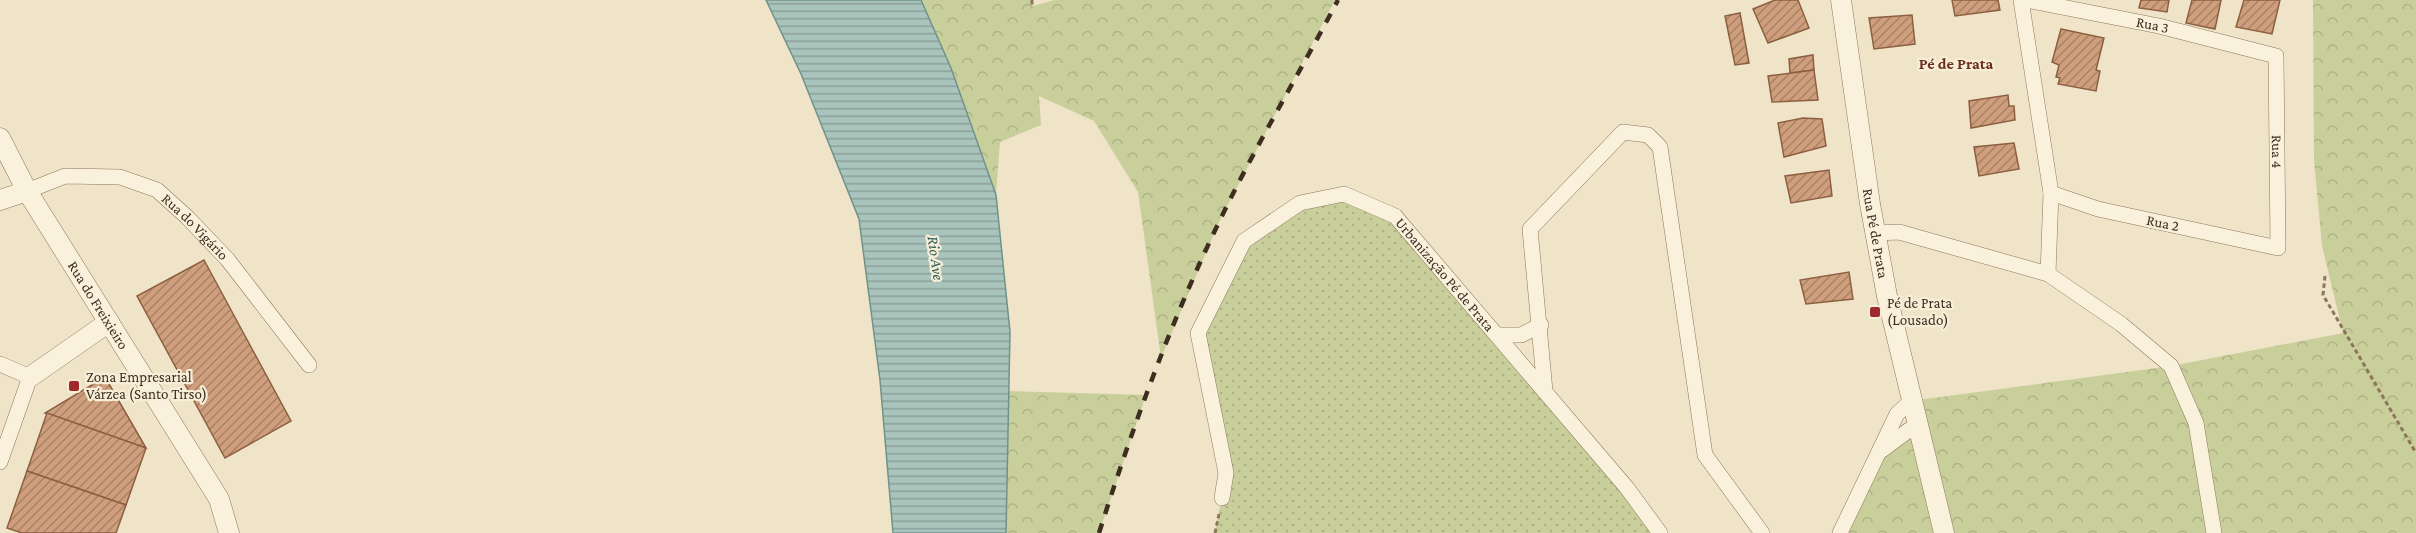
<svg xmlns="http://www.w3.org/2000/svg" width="2416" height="533" font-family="'Crimson Pro',serif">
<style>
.grass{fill:url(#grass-dots)}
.forest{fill:url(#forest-crowns)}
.water{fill:url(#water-rules);stroke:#6f938a;stroke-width:1.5}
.building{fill:url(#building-hatch);stroke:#8d5f41;stroke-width:1.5}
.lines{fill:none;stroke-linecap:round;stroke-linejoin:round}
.minor-casing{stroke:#8d765c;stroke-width:16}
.tertiary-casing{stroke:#8d765c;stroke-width:21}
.path{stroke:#8d765c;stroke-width:3;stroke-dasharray:4.5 3;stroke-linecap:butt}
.minor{stroke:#faf1dc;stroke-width:15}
.tertiary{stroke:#faf1dc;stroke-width:20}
.rail{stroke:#3d2e20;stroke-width:4.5;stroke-dasharray:10 10;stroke-linecap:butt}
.poi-dot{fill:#9e2a2b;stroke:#f7eed8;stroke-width:2}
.labels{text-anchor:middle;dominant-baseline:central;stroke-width:4.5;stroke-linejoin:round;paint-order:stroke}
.street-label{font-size:15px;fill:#3d2e20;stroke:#f7eed8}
.poi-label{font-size:15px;fill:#3d2e20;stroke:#f7eed8;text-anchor:start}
.neighbourhood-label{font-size:16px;font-weight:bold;fill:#6b2e1e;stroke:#f7eed8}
.water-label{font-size:16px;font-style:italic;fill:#2f5d5a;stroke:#f7eed8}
</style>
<defs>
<pattern id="grass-dots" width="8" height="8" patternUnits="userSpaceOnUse" patternTransform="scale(1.5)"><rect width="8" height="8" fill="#c9cf9b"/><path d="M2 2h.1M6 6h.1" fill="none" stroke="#aeb285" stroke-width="1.8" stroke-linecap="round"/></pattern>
<pattern id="forest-crowns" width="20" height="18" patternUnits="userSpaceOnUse" patternTransform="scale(1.5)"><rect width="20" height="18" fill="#c9cf9b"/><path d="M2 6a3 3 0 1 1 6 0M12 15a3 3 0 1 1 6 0" fill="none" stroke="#aeb285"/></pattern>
<pattern id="water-rules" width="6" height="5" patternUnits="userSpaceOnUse" patternTransform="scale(1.5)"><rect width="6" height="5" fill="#a9c4bc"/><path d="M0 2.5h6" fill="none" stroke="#8ba098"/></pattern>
<pattern id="building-hatch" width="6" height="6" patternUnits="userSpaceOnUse" patternTransform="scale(1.5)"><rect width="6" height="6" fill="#cf9f7d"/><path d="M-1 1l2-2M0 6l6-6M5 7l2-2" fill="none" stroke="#a98266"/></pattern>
</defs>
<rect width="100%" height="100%" fill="#f0e4c8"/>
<path class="grass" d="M1344,194L1395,216L1660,533H1215L1226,473L1198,333L1244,241L1300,203Z"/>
<g class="forest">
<path d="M919,0H1032L1033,6L1054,0H1335L1220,220L1161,358L1138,192L1094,121L1039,96L1041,125L1000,142L996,195Z"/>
<path d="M2313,0H2416V533H1944L1911,401L2171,366L2343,333L2322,246L2314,161Z"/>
<path d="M1009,391L1146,395L1099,533H1006Z"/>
<path d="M1909,430L1935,533H1840L1879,452Z"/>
</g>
<path class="water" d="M766,0H921L951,68L996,195L1010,332L1006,533H893L880,380L859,219L801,74Z"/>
<g class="building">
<path d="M1775,0H1798L1809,28L1768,43L1753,9Z"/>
<path d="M1952,0H1998L2000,10L1955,16Z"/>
<path d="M2141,0H2169L2167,12L2139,8Z"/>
<path d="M2192,0H2221L2215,29L2186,23Z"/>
<path d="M2244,0H2280L2272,34L2236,27Z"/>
<path d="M1740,13L1749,63L1735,65L1725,16Z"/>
<path d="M1912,15L1915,44L1874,49L1869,18Z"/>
<path d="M2061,29L2104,38L2096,70L2100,71L2096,91L2058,84L2060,78L2056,77L2059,65L2052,62Z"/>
<path d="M1813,55L1814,70L1790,73L1789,59Z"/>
<path d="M1814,70L1818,100L1772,102L1768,76Z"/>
<path d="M2008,95L2009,106H2014L2015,120L1971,128L1969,101Z"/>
<path d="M1803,118L1822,119L1826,146L1784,157L1778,123Z"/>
<path d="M2014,143L2019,169L1979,176L1974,147Z"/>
<path d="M1829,170L1832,196L1791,203L1785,176Z"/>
<path d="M204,260L291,421L225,458L137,296Z"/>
<path d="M1849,272L1853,299L1806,304L1800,280Z"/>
<path d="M105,377L146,448L45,413Z"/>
<path d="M47,413L146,448L126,505L27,471Z"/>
<path d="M27,471L126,505L116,533H22L7,528Z"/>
</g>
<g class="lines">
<g class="minor-casing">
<g id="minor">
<path d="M2021,0L2051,193L2048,274"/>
<path id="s1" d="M2026,0L2159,26L2276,56L2278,248L2098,209L2051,193"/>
<path id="s2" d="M27,191L65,176L120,177L157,190L187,217L228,260L309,365"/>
<path d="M1876,233L1899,232L2048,274L2121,324L2171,366L2196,423L2214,533"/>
<path d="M1498,335H1521L1541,325"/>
<path d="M0,364L30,377L0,462"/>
<path d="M1545,391L1530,229L1623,132L1648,135L1660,147L1705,455L1762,533"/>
<path d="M1882,450L1909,430L1918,428"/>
<path id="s3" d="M1222,498L1226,473L1198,333L1244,241L1300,203L1344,194L1395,216L1627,488L1660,533"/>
<path d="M1840,533L1897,414L1911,401"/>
</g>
</g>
<g class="tertiary-casing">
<g id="tertiary">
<path id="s4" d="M1841,0L1870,204L1887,296L1944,533"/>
<path id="s5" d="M0,138L27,191L219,499L229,533"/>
<path d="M0,200L27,191"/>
<path d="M30,377L109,322"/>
</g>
</g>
<g class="path">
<path d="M1032,0V6"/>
<path d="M2325,276L2323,295L2416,453"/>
<path d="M1215,533L1219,514"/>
</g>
<use href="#minor" class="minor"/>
<use href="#tertiary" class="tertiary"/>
<path class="rail" d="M1099,533C1133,426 1171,321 1220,220C1256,145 1299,74 1338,0"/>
</g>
<g class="poi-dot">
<rect x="1869" y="306" width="12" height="12" rx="3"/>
<rect x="68" y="380" width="12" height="12" rx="3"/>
</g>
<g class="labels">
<g class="street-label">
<text stroke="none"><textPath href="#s1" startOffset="129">Rua 3</textPath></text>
<text stroke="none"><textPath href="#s1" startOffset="352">Rua 4</textPath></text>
<text transform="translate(2163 223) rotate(12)">Rua 2</text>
<text stroke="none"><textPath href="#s2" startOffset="188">Rua do Vigário</textPath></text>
<text stroke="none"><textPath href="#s4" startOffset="236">Rua Pé de Prata</textPath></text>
<text stroke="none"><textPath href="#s3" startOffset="516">Urbanização Pé de Prata</textPath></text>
<text stroke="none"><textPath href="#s5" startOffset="194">Rua do Freixieiro</textPath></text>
</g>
<g class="poi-label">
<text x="1887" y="303">Pé de Prata<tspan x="1887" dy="17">(Lousado)</tspan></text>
<text x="86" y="377">Zona Empresarial<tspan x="86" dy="17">Várzea (Santo Tirso)</tspan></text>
</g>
<g class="neighbourhood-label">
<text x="1956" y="63">Pé de Prata</text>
</g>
<g class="water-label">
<text transform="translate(936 258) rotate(82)">Rio Ave</text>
</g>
</g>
</svg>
